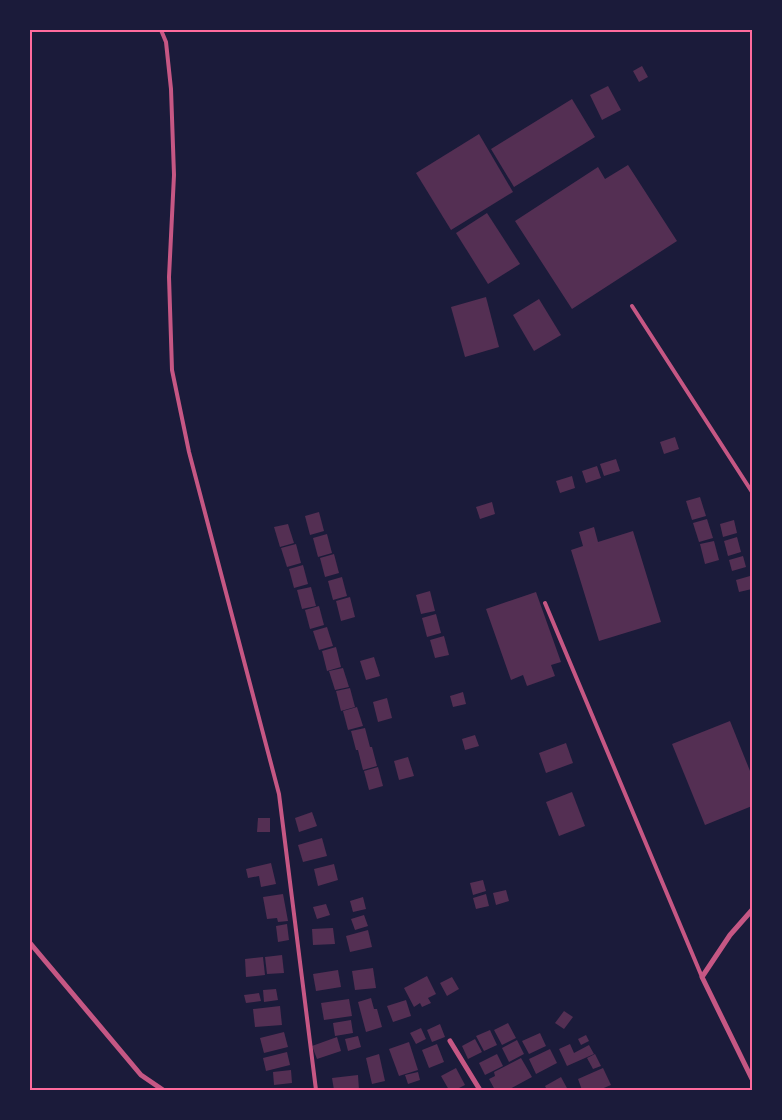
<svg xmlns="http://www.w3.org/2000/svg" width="782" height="1120" font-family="Roboto,sans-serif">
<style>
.building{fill:#542f53}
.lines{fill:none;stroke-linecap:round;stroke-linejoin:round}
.service{stroke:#c65784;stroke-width:4}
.minor{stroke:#c65784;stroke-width:5}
.neatline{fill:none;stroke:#ff6b9d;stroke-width:2}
</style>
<rect width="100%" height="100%" fill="#1b1b3a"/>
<g class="building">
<path d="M642,66L648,77L639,82L633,71Z"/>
<path d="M608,86L621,110L602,120L590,95Z"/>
<path d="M572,99L595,137L514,187L491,149Z"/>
<path d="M479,134L513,192L451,230L416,173Z"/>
<path d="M628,165L677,241L572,309L515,221L598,167L605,179Z"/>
<path d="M487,213L520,264L488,284L456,233Z"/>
<path d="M486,297L499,347L465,357L451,307Z"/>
<path d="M539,299L561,335L534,351L513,315Z"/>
<path d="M675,437L679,449L664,454L660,442Z"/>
<path d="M616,459L620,471L604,476L600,464Z"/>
<path d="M597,466L601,478L586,483L582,471Z"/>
<path d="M572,476L575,488L560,493L556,481Z"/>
<path d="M700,497L706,516L692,520L686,501Z"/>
<path d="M492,502L495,514L480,519L476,507Z"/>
<path d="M319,512L324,531L310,535L305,516Z"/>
<path d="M707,519L713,538L699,542L693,523Z"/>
<path d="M734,520L737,533L723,537L720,524Z"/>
<path d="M288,524L294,543L280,547L274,527Z"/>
<path d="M594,527L598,542L633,531L661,622L599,641L571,550L583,546L579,532Z"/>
<path d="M327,534L332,553L318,557L313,538Z"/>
<path d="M737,537L741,552L728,556L724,541Z"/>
<path d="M714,541L719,560L705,564L700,544Z"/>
<path d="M296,544L301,563L287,567L281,548Z"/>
<path d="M334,554L339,573L325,577L320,558Z"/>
<path d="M743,556L746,567L732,571L729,560Z"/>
<path d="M303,565L308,584L294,588L289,569Z"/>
<path d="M750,576L752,589L739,592L736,580Z"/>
<path d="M342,577L347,596L333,600L328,581Z"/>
<path d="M311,587L316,606L302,609L297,590Z"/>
<path d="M430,591L435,611L421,614L416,595Z"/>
<path d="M536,592L561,662L551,665L555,676L527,686L523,675L511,680L486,609Z"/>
<path d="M350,597L355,617L341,621L336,601Z"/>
<path d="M319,606L324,625L310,629L305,610Z"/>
<path d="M436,614L441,633L427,637L422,618Z"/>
<path d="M327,627L333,646L319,650L313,631Z"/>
<path d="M444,636L449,655L435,658L430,640Z"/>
<path d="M336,647L341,667L327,671L322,651Z"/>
<path d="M374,657L380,676L366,680L360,661Z"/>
<path d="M343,668L349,687L335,690L329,671Z"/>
<path d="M350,688L355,707L341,711L336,691Z"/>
<path d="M463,692L466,704L453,707L450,696Z"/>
<path d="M387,698L392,718L378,722L373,702Z"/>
<path d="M357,707L363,726L348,730L343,711Z"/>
<path d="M730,721L752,776V806L705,825L672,744Z"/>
<path d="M365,728L370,747H372L377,766L363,770L358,750H356L351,731Z"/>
<path d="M475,735L479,746L465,750L462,739Z"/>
<path d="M566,743L573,763L546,773L539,753Z"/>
<path d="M408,757L414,776L399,780L394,761Z"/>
<path d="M378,767L383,786L369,790L364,771Z"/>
<path d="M572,792L585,826L559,836L546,802Z"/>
<path d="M312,812L317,826L299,832L295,818Z"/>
<path d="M258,818H270V832H257Z"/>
<path d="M322,838L327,856L303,862L298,845Z"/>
<path d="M271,863L276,884L261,887L259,876L248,878L246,869Z"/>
<path d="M334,864L338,880L318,886L314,869Z"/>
<path d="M483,880L486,891L473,895L470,883Z"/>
<path d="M506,890L509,901L496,905L493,893Z"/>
<path d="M283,894L288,921L278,922L277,918L267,919L263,897Z"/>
<path d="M486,894L489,906L476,909L473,898Z"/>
<path d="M363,897L366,909L353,912L350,901Z"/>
<path d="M326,904L330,915L317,919L313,907Z"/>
<path d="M364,915L368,926L355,930L351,919Z"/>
<path d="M287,924L289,940L278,942L276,926Z"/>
<path d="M333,928L335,944L313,945L312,929Z"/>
<path d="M368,930L372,947L350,952L346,936Z"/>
<path d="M282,955L284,973L267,974L265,957Z"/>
<path d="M263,957L265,975L246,977L245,959Z"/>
<path d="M373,968L376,988L355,990L352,971Z"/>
<path d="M338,970L341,987L316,991L313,974Z"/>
<path d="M427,976L436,994L428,998L431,1003L422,1007L420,1003L414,1007L404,988Z"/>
<path d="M452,977L459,989L447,996L440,983Z"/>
<path d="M276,989L278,1000L264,1002L263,990Z"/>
<path d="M259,993L261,1001L246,1003L244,995Z"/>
<path d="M371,998L374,1009H377L382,1027L366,1032L358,1002Z"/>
<path d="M349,999L352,1016L324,1020L321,1003Z"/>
<path d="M406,1000L411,1016L393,1022L387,1006Z"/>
<path d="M280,1006L282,1025L255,1027L253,1009Z"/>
<path d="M564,1011L573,1017L564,1029L555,1023Z"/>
<path d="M351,1020L353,1033L335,1036L333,1023Z"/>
<path d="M508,1023L516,1038L502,1045L494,1030Z"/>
<path d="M440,1024L445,1037L432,1042L427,1030Z"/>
<path d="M421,1028L426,1039L416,1044L410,1033Z"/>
<path d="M490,1030L497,1045L484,1051L476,1036Z"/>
<path d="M284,1032L288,1047L264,1053L260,1038Z"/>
<path d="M540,1033L546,1046L529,1054L522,1041Z"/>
<path d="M586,1035L589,1041L581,1045L578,1039Z"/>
<path d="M358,1036L361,1047L348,1051L345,1039Z"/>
<path d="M337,1037L341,1051L317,1059L312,1046Z"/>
<path d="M475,1039L482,1052L468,1059L462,1046Z"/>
<path d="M517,1040L524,1054L509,1062L502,1048Z"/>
<path d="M409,1042L418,1070L399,1076L389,1049Z"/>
<path d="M437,1044L444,1062L429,1068L422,1050Z"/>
<path d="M570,1044L574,1053L589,1045L594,1054L567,1066L559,1049Z"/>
<path d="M550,1049L557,1063L536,1074L529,1059Z"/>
<path d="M287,1052L290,1065L266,1071L263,1058Z"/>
<path d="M379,1054L385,1081L372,1084L366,1058Z"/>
<path d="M497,1054L503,1066L485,1075L479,1063Z"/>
<path d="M595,1054L601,1066L593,1069L587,1058Z"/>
<path d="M521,1058L532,1077L508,1090H495L489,1079L495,1076L494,1072Z"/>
<path d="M456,1068L465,1085L455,1090H449L441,1076Z"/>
<path d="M603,1068L611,1085L599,1090H582L578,1079Z"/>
<path d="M291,1070L292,1083L274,1085L273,1072Z"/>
<path d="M418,1072L420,1080L408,1084L405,1075Z"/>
<path d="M358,1075L359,1090H334L332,1078Z"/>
<path d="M561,1077L568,1090H547L545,1086Z"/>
</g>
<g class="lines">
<g class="service">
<path d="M161,30L166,42L171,89L174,175L169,277L172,370L189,452L279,794L316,1090"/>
<path d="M632,306L752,492"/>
<path d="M545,603L702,977"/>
</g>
<g class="minor">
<path d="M752,910L730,935L702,977L752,1079"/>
<path d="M30,943L141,1075L163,1090"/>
<path d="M450,1041L480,1090"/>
</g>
</g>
<rect width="782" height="1120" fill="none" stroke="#1b1b3a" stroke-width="62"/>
<rect x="31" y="31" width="720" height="1058" class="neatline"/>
</svg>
